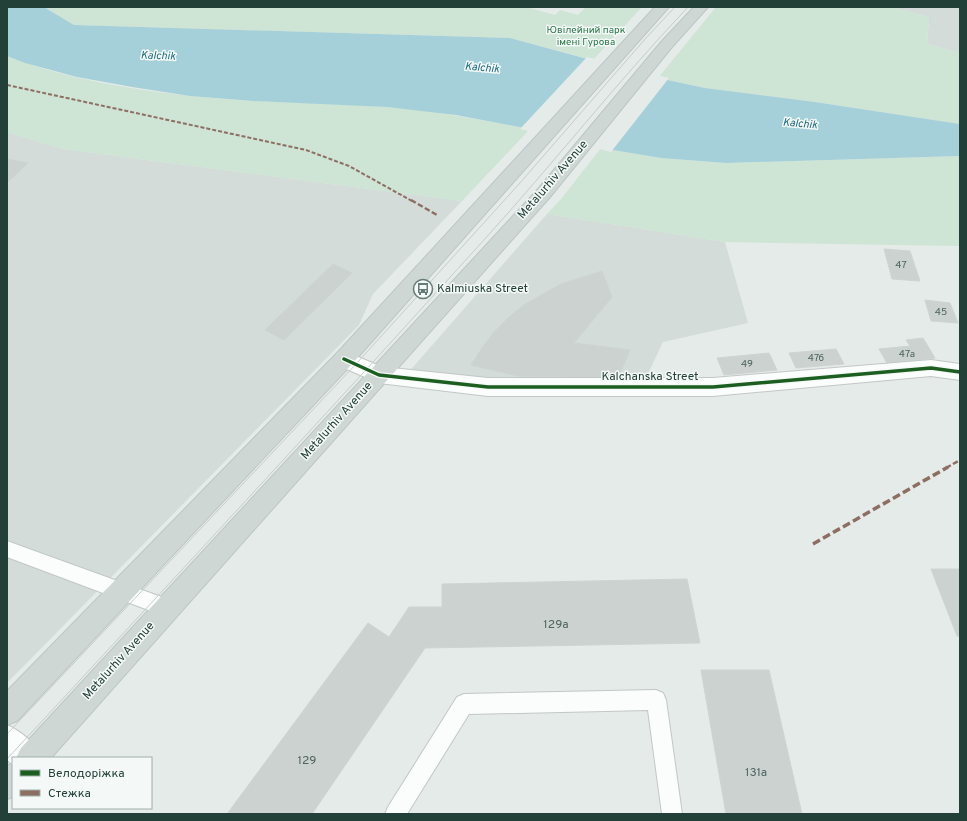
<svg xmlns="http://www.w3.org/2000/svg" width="967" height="821" font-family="Overpass,sans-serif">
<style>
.built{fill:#d3dcd8}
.green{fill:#cee4d5}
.water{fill:#a5d0d9}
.pier{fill:#e5ebe8}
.building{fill:#ccd2d0;stroke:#ced4d1}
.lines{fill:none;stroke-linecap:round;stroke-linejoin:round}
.lane-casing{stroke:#c2c8c5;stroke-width:2}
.street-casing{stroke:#c2c8c5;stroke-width:2}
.secondary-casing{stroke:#c1c8c6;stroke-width:2}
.primary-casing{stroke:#bdc6c4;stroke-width:2}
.lane{fill:#fbfcfc;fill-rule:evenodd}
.street{fill:#fbfcfc;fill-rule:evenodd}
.secondary{fill:#fbfcfc;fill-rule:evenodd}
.primary{fill:#ced7d4;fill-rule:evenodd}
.tram{stroke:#c7ccca;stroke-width:1}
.quiet-far2{stroke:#8d6e63;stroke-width:2;stroke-dasharray:4 2;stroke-linecap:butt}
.quiet-far1{stroke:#8d6e63;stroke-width:2.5;stroke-dasharray:5.5 2.5;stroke-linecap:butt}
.quiet{stroke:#8d6e63;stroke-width:3.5;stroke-dasharray:8 3.5;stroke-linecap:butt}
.cycleway-casing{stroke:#f4f9f7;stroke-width:6}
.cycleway{stroke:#1b5e20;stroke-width:3.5}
.labels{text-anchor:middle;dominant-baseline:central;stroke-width:3;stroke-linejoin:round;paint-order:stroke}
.far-park-label{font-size:10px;fill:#2b774b;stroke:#f4f9f7}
.number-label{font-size:10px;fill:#4d645f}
.far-water-label{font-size:11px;font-style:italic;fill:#1a697d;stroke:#f4f9f7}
.street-label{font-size:12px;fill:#223f38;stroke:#f4f9f7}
.poi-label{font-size:12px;fill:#223f38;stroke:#f4f9f7;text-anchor:start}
.near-number-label{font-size:12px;fill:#4d645f}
</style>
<rect width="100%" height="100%" fill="#e5ebe8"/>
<g class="built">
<path d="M891,7H960V53L927,44L929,17Z"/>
<path d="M7,132L63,149L462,201L373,294L359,325L7,683Z"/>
<path d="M547,214L725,242L748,323L663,342L644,382H488L407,374Z"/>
</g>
<g class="green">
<path d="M44,7H526L555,15L560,10L578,15L586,7H642L593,60L510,38L74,25Z"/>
<path d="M716,7H891L929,17L927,44L960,53V124L815,102L705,88L658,78Z"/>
<path d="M7,56C80,85 175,96 253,101C297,103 342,103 386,107C434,110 482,120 530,129L462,201L63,149L7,132Z"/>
<path d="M601,148L661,158L726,163L960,156V246L725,242L547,214L561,199Z"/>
</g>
<path class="water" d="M7,7H44L74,25L510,38L658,78L705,88L815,102L960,124V156L726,163L661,158L601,148L530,129L456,115L387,107L253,101L190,96L132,87L77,77L25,63L7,56Z"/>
<path class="pier" d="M587,57L669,78L611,152L520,129Z"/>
<g class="building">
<path d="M7,159L28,163L7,183Z"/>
<path d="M884,249L910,251L920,281L892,279Z"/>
<path d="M333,264L352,273L284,340L265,330Z"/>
<path d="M602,271L612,297L574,343L630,350L618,378L517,376L471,365L482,348L494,332L509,317L525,304L561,284Z"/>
<path d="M925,300L950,303L958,323L931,321Z"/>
<path d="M923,338L935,358L887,363L879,349L910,346L906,340Z"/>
<path d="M836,349L844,364L796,368L789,353Z"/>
<path d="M769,353L777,370L724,375L717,358Z"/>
<path d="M931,569H960V636H957Z"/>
<path d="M687,579L700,643L425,648L409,607H442V584Z"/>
<path d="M409,607L425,648L312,814H227L368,623L389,637Z"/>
<path d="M701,670H769L802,814H726Z"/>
</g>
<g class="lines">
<g class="lane-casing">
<g id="lane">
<path d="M7,541L167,599L173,602L176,608L173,614L167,617L7,557Z"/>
<path d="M656,690L663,693L666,700L682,814H662L648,710L469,714L407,814H385L388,807L457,697L464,694Z"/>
</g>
</g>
<g class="street-casing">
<path id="street" d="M344,351L382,367L488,378H713L931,360L960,364V380L931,376L713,396H488L379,383L337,365L334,359L337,353Z"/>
</g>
<g class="secondary-casing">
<path id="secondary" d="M7,725C22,732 35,743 42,758H13V765L7,760Z"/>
</g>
<g class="primary-casing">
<g id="primary">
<path d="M655,7H669L351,365L17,721L7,725V691L337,353Z"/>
<path d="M694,7H708L672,47L550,197L51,758H16L21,748L538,189L662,41Z"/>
<path d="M13,763V797L7,799V766Z"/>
</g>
</g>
<use href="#lane" class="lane"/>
<use href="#street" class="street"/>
<use href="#secondary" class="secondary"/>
<use href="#primary" class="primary"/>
<g class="tram">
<path d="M7,734L356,364L519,184L646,38L675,7"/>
<path d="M7,759C166,587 326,415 483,241C553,164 617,82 688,7"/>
</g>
<path class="quiet-far2" d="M7,85L306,150L349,166L412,201"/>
<g class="quiet-far1">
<path d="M411,200L437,215"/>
<path d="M946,468L960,460"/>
</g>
<path class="quiet" d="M813,544L948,467"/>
<g class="cycleway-casing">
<path id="cycleway" d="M344,359L379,375L488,387H713L931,368L960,372"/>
</g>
<use href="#cycleway" class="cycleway"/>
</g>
<defs>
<g id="bus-ring" transform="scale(1)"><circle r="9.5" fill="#f4f9f7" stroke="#667b76" stroke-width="1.5"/><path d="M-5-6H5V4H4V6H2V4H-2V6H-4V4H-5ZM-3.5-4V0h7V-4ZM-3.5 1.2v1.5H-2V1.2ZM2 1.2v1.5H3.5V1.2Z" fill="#667b76"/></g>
</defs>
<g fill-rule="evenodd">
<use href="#bus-ring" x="423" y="289"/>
</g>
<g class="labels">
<g class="far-park-label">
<text x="586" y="30">Ювілейний парк<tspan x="586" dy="12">імені Гурова</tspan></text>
</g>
<g class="number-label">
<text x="901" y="265">47</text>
<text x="941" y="312">45</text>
<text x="907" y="354">47а</text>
<text x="816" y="358">47б</text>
<text x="747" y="364">49</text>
</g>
<g class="far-water-label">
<text transform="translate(158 56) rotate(2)">Kalchik</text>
<text transform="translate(482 68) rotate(5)">Kalchik</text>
<text transform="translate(800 124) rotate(5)">Kalchik</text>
</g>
<g class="street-label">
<text transform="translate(553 180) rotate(-49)">Metalurhiv Avenue</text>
<text x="650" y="377">Kalchanska Street</text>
<text transform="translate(337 421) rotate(-48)">Metalurhiv Avenue</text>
<text transform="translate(119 661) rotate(-48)">Metalurhiv Avenue</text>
</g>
<g class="poi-label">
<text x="437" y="289">Kalmiuska Street</text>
</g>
<g class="near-number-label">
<text x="556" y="625">129а</text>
<text x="307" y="761">129</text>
<text x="756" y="773">131а</text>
</g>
</g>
<rect width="967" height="821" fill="none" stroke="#223f38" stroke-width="16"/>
<rect x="12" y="757" width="140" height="52" fill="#f4f9f7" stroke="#a0afab"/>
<rect x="20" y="770" width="20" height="6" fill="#1b5e20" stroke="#a0afab"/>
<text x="48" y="777" font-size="12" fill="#223f38">Велодоріжка</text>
<rect x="20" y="790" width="20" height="6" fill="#8d6e63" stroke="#a0afab"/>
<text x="48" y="797" font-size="12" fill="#223f38">Стежка</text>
</svg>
